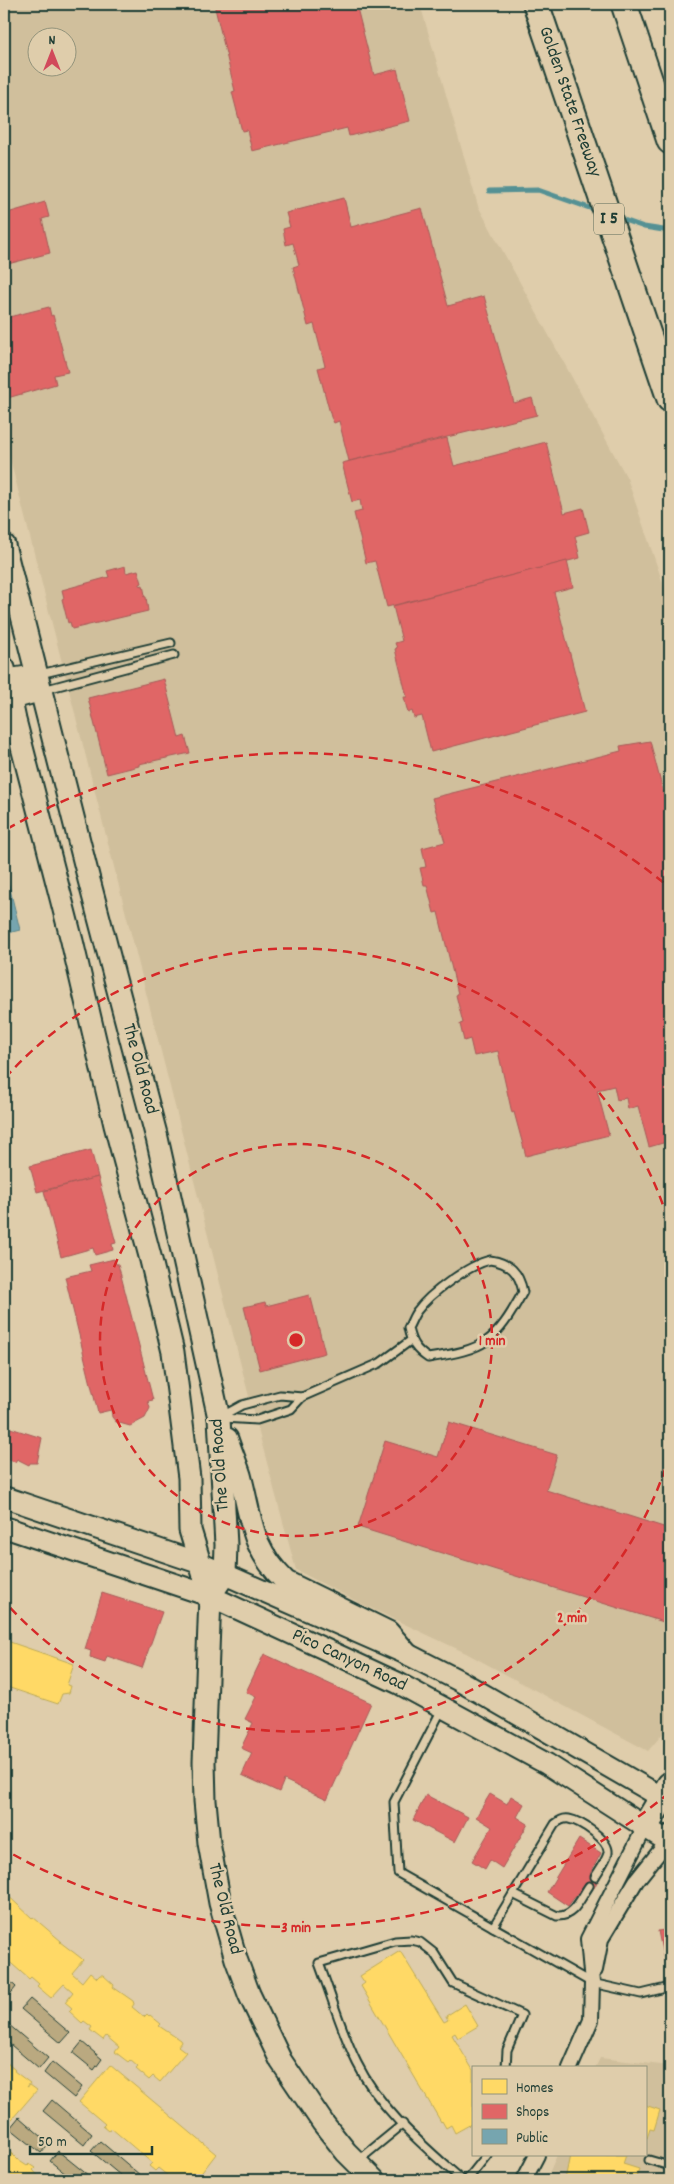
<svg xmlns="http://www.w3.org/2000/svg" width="674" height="2184" font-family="Dekko,sans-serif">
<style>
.built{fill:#d0bf9c;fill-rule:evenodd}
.homes{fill:#ffd966;stroke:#bcaa57}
.shops{fill:#e06666;stroke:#a65a57}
.public{fill:#76a5af;stroke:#5c868a}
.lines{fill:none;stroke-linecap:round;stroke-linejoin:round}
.stream{stroke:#559194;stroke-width:5}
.building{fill:#baa980;stroke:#1f3d34}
.service-casing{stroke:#1f3d34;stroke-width:11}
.minor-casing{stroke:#1f3d34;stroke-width:18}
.secondary-casing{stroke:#1f3d34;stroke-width:24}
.primary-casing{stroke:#1f3d34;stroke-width:25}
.motorway-casing{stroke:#1f3d34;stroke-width:29}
.service{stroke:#dfcdab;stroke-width:7}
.minor{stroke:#dfcdab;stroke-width:14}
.secondary{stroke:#dfcdab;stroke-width:20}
.primary{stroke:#dfcdab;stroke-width:21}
.motorway{stroke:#dfcdab;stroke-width:25}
.ring{fill:none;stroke:#d62828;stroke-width:2.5;stroke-dasharray:9 6}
.labels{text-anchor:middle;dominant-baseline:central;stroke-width:5;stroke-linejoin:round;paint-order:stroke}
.shield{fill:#dfcdab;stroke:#596858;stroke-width:1}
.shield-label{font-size:18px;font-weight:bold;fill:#1f3d34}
.street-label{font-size:19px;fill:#1f3d34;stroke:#dfcdab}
.centre{fill:#d62828;stroke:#dfcdab;stroke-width:2.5}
.ring-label{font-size:15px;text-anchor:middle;font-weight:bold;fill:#d62828;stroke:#dfcdab;stroke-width:5;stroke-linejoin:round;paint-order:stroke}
</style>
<rect width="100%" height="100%" fill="#dfcdab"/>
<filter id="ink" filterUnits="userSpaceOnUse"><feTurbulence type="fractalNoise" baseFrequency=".02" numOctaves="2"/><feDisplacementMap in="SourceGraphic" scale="10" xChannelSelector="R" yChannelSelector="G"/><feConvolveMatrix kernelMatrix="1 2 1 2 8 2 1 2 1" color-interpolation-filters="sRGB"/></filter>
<g filter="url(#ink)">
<g class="built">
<path d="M4,4H420L478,206L627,478L670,604V1725L648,1751L466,1653L362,1604L296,1570L246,1385L4,435ZM38,38H68V68H38Z"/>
<path d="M600,2058L670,2066V2180H546L557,2155H645V2068H595Z"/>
</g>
<g class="homes">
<path d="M4,1640L74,1664L67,1685L71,1686L69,1693L62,1694L58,1704L4,1686Z"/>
<path d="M4,1892L32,1918L33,1917L61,1941L60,1942L81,1958L83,1960L72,1973L82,1982L90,1972L97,1978L100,1975H103L114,1985L113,1987L133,2001L134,2004L132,2007L144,2017L147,2014L149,2016L150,2015L161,2024L159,2026L180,2040L181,2042L178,2046L186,2052L160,2082L153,2076L149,2080L136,2069L138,2067L130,2060L128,2062L115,2052L119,2047L106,2036L103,2040L90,2030L92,2027L84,2021L82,2023L69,2011L72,2008L65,2002L73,1992L64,1984L51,1998L37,1986L39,1984L31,1977L29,1979L4,1957Z"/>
<path d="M400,1951L444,2022L448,2020L446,2016L465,2004L478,2026L458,2038L455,2033L452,2035L473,2070V2123L455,2133L451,2125L446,2128L442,2121L441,2122L361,1986L365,1983L360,1976Z"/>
<path d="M4,2060L15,2070L14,2071L30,2083L27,2087L30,2085L37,2090L6,2126L4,2124Z"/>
<path d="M110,2065L216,2154L196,2180H173L158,2168L155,2171L149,2166L152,2163L111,2128L109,2131L103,2126L105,2124L79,2102Z"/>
<path d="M645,2105L660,2110L654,2130L650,2129L647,2138L645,2137Z"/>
<path d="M4,2146L18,2160L27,2166L29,2164L35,2168L33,2170L42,2180H4Z"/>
<path d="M570,2155H626L623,2164L639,2169L635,2180L620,2177L618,2180H565Z"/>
</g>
<g class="shops">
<path d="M214,4H356L374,75L397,69L410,121L349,136L347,128L252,151L247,130L242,131L232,92L235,91Z"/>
<path d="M344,198L351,227L422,208L448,306L484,296L514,403L532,398L537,415L349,461L339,421L334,423L331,417L318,368L325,366L314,324L308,326L293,267L299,265L293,243L286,245L283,229L290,227L286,213Z"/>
<path d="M45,202L49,217L42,219L50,253L4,265V214Z"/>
<path d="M49,307L51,316L53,315L68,372L54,375L56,384L4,399V362L7,361L4,349V324L10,322L9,317Z"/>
<path d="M447,438L454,466L546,442L564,513L583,508L589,532L575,536L580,558L387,607L375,561L366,563L354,513L362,511L360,500L352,502L342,463Z"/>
<path d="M567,561L573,587L554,592L585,712L431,752L422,716L414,718L412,711L408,713L404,697H407L395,649L397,648L395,643L402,641L393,606Z"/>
<path d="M125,566L126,573L138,570L139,573L142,583L140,584V586L143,585L145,595L143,596L146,597L148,611L72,629L70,622L68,623L62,599L64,598L62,590L109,577L107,571Z"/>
<path d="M164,679L179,738L185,736L190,753L139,764V766L107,774L88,698Z"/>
<path d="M650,741L670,818V1141L649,1147L638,1106L628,1109L626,1098L617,1100L614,1086L597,1090L609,1135L526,1156L514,1112L512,1113L498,1051L474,1056L470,1039L464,1041L460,1024L463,1023L456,995L458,994L438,912L434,913L427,885H424L420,868L426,867L422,848L445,842L432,798L621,751L620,746Z"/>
<path d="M91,1150L98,1177L37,1192L30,1166Z"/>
<path d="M98,1177L116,1243L112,1244L113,1250L95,1255L93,1248L61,1257L44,1191Z"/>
<path d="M114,1259L116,1264H118L153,1400L148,1401L150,1408L145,1418L130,1426L116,1422L112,1417L111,1410L98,1413L65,1277L91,1271L89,1265Z"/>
<path d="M309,1295L310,1299L311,1298L325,1353L260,1370L244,1307L265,1302L266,1306Z"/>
<path d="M449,1422L557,1455L546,1490L670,1529V1624L358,1527L385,1441L438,1457Z"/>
<path d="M4,1426L42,1438L37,1463H30L29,1465L17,1459L15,1462L6,1459L7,1455L4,1454Z"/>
<path d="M102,1593L162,1612L142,1668L107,1656L105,1662L90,1657L91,1651L85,1649Z"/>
<path d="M264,1654L371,1703L327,1800L284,1780L279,1792L242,1775L252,1753L241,1748L253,1723L245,1719L256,1697L246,1692Z"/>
<path d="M490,1794L507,1804L511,1796L524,1804L517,1817L528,1824L502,1868L490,1860L485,1869L472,1861L492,1827L476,1817Z"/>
<path d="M426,1795L468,1817L455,1842L413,1820Z"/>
<path d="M579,1839L601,1853L590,1874L598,1880L594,1888L585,1883L568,1906L547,1892Z"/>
<path d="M670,1929V1974L667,1975L658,1931Z"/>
</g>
<path class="public" d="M4,865L20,930L8,933L10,940L4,941Z"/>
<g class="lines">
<g class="stream">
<path d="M489,191L538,190L598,211"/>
<path d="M618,218L644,227L670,231"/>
</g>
</g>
<g class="building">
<path d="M4,1976L16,1987L8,1997L4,1994Z"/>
<path d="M30,1999L70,2033L61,2043L21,2009Z"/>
<path d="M8,2024L48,2058L39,2069L4,2039V2030Z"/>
<path d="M82,2042L102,2059L94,2070L73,2053Z"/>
<path d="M52,2062L82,2087L74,2098L44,2073Z"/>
<path d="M52,2100L92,2134L84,2145L43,2111Z"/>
<path d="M19,2117L49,2143L41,2153L10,2128Z"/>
<path d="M100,2141L140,2175L136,2180H126L91,2151Z"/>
<path d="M58,2151L94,2180H73L50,2161Z"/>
</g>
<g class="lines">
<g class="service-casing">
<g id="service">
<path d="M40,674L171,643"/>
<path d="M43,690L174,655"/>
<path d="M490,1260C510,1263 519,1272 523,1292C495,1343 486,1349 428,1358C416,1350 411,1343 408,1328C411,1323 413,1316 417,1311C430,1293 469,1265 490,1260Z"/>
<path d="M222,1416L242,1405L280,1395L302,1397L380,1363L410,1341"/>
<path d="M222,1418L257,1420L291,1409L302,1397"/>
<path d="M442,1709L394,1802L398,1873L592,1983L641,1994L670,1987"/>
<path d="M513,1894L557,1916C574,1917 580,1899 589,1886"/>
<path d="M493,1927L555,1824C559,1821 563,1818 569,1819C580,1821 610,1840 608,1853C606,1861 599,1870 595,1877"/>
<path d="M359,2160L403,2124"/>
<path d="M649,2160L670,2166"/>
<path d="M462,2180C424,2146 380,2110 357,2063C342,2033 331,1995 319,1963L395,1941L411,1940L420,1942L434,1953L453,1983L522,2015L507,2050L506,2068"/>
<path d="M467,2180L487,2155"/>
</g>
</g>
<g class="minor-casing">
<g id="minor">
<path d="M595,1970L601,1939L636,1881L668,1841"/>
<path d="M570,2068L591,2020L592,1983L588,1939L645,1827"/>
<path d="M524,2180L537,2155"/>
</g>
</g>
<g class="secondary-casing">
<g id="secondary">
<path d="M4,680L37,675"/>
<path d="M4,701L40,691"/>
<path d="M4,1497L199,1563L407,1654L458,1680L670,1802"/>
<path d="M4,1527L210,1596L398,1683L547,1764L670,1843"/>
</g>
</g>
<g class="primary-casing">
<g id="primary">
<path d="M4,545L89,880L157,1138L219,1418L226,1545L225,1574L210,1596"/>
<path d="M4,668L15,720L72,941L115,1125L151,1260L173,1352L189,1478L190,1530L210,1596L204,1762L205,1801L209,1843L220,1903L236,1959L249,1994L281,2061L323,2123L346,2152L374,2180"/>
<path d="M227,1439C231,1451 236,1463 240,1475C252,1520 250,1547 286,1582L388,1632L407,1654"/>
</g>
</g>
<g class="motorway-casing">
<g id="motorway">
<path d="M536,4L670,399"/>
<path d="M624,4L670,141"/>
<path d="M645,1827L670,1785"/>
<path d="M668,1841L670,1838"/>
</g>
</g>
<use href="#service" class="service"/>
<use href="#minor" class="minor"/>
<use href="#secondary" class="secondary"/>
<use href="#primary" class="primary"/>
<use href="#motorway" class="motorway"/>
</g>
</g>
<g class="ring">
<circle cx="296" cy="1340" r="196"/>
<path d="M670 1454A391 391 0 0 1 5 1602M5 1078A391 391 0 0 1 670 1226"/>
<path d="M669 1793A587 587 0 0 1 7 1851M7 829A587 587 0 0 1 669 887"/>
</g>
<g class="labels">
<rect class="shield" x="594" y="203.5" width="30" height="31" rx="4"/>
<g class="shield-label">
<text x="609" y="219">I 5</text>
</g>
<g class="street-label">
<text transform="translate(569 102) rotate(71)">Golden State Freeway</text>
<text transform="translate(139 1069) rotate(75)">The Old Road</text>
<text transform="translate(221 1465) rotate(-94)">The Old Road</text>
<text transform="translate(349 1661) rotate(25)">Pico Canyon Road</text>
<text transform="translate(224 1909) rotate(76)">The Old Road</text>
</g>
</g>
<circle cx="296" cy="1340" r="8" class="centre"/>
<g class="ring-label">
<text x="492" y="1345">1 min</text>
<text x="572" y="1622">2 min</text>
<text x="296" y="1932">3 min</text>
</g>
<rect width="674" height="2184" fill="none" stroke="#dfcdab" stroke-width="20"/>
<rect x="10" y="10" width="654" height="2164" fill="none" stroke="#1f3d34" stroke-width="2" filter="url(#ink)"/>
<rect x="472" y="2066" width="175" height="90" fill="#dfcdab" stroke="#92937b"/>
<rect x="482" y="2079" width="25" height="15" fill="#ffd966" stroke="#92937b"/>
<text x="516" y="2092" font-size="15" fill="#1f3d34">Homes</text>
<rect x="482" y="2104" width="25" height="15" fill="#e06666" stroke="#92937b"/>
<text x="516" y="2116" font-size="15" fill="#1f3d34">Shops</text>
<rect x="482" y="2129" width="25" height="15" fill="#76a5af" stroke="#92937b"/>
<text x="516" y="2142" font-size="15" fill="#1f3d34">Public</text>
<g transform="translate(52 52)"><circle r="24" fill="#dfcdab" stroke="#92937b"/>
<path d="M0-4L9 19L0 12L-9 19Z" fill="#d1495b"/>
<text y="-8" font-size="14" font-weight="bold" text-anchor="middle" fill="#1f3d34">N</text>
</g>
<path d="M30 2146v8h122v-8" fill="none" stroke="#1f3d34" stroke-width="2.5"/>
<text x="38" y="2146" font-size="15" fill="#1f3d34" stroke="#dfcdab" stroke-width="4" paint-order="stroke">50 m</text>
</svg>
